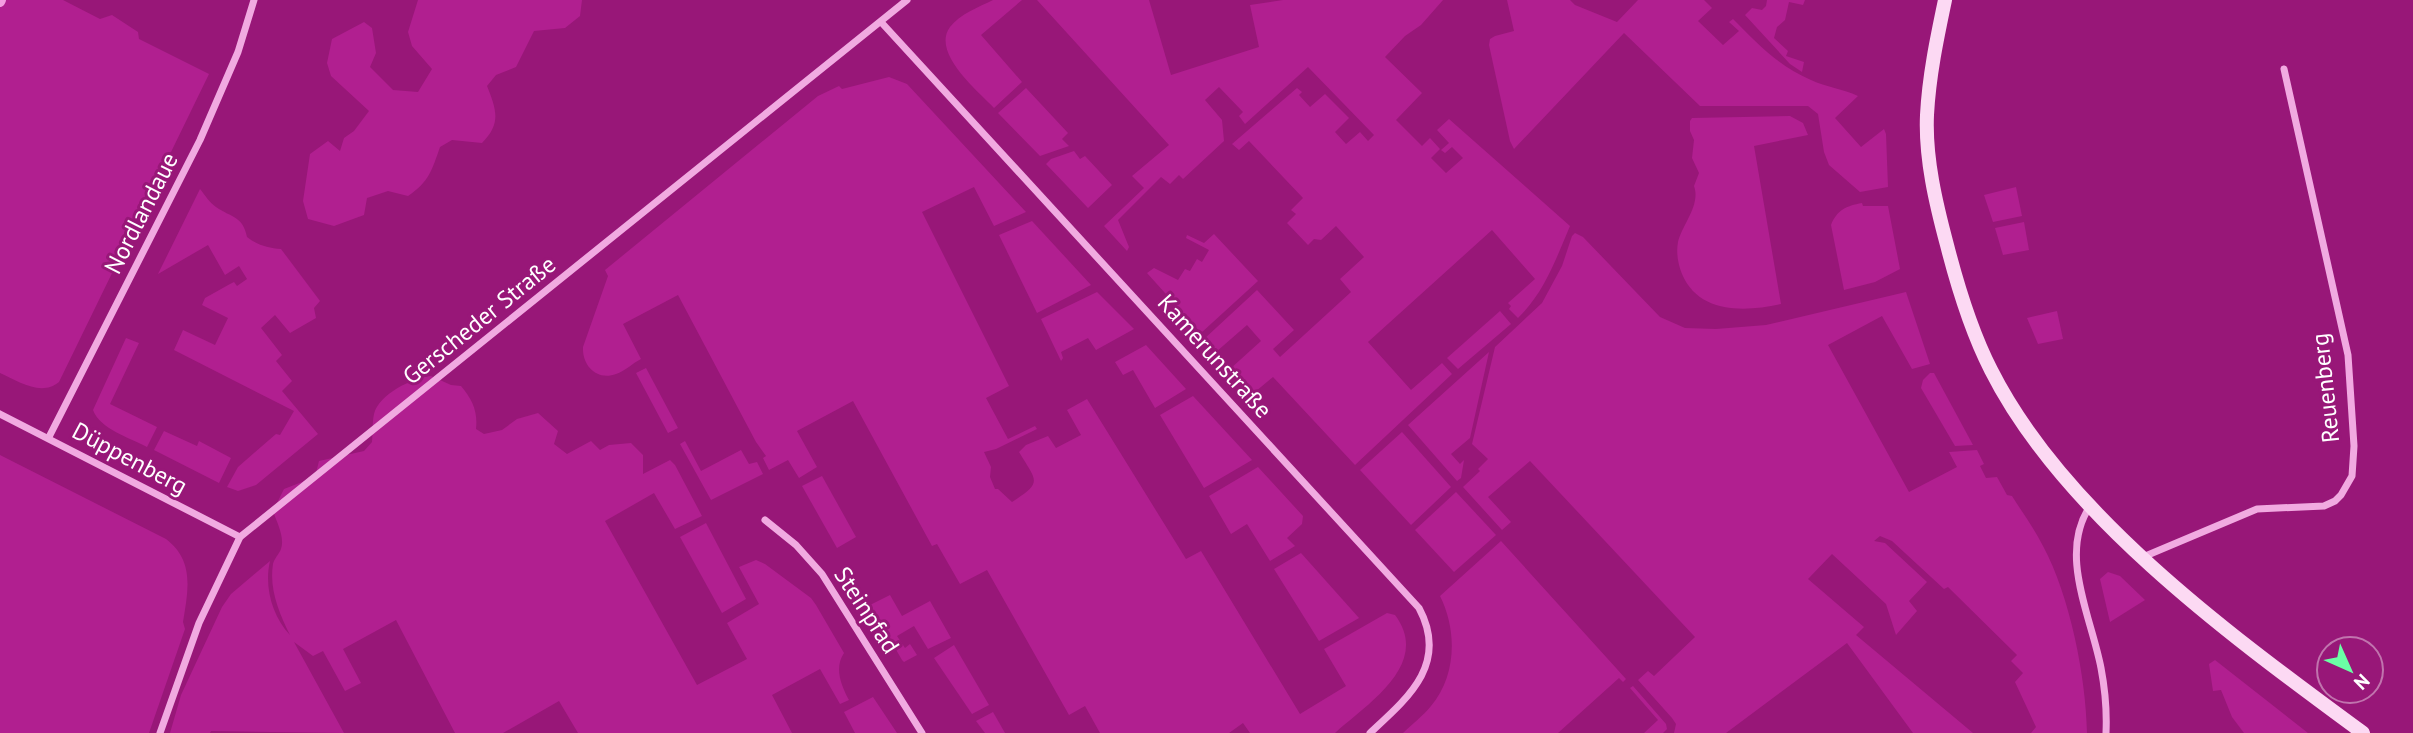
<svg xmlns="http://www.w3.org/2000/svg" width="2413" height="733" font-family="'PT Sans',sans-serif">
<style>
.green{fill:#b11f90}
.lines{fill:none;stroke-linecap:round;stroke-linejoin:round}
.stream{stroke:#f49de1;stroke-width:10}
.minor{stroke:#f1aae1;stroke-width:7}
.secondary{stroke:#fcd9f3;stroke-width:14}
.labels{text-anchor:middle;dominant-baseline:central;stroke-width:6;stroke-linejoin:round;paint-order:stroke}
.street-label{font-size:24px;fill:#fff;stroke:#981778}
</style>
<rect width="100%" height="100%" fill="#981778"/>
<g class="green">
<path d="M0,0H63L100,19L112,15L138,32L139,39L209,74L59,382C41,397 18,381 0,373Z"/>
<path d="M418,0H582L580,16L565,28L534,31L516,67L496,75L487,86C496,109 502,123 482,143L452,140L440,147C432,170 429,182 408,196L388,191L367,198L364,215L334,226L308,219L303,201L310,154L328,141L340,151L344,138L354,131L369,111L331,76L327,63L332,39L364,22L372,28L376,53L370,67L393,90L418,92L432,69L412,46L408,32Z"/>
<path d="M993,0H1022L981,35L1022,82L994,108C978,91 931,53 950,27C960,14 979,7 993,0Z"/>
<path d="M1037,0H1149L1171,75L1259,47L1250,5L1283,0H1443L1421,25L1405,36L1385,57L1422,93L1396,120L1422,146L1430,138L1440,149L1431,158L1446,173L1463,158L1452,147L1445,153L1441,150L1449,143L1437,130L1449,119L1570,226C1556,259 1544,293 1518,318L1509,309L1511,306L1508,303L1535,279L1492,230L1368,342L1411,390L1442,363L1452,374L1355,465L1273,377L1255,392L1230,369L1261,341L1247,325L1216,352L1203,340L1257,290L1294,330L1273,349L1280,357L1351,292L1340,279L1364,257L1336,226L1321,240L1314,239L1308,245L1287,223L1296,214L1291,210L1303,198L1249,141L1239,150L1232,144L1297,88L1302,92L1299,95L1310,107L1325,94L1349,118L1335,132L1346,144L1360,132L1368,141L1374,135L1308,67L1245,124L1239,116L1243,112L1219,87L1205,100L1222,120L1224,141L1183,179L1179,175L1170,184L1161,177L1118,220L1129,247L1127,251L1104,226L1144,188L1132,176L1169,145Z"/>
<path d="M1507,0H1570L1575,5L1617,22L1638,0H1704L1712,8L1698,21L1723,45L1739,31L1729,22L1733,19C1757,43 1779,67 1811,80C1826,87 1843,89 1858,96L1835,118L1861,147L1884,129L1886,134L1888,187L1860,192L1829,165L1824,152L1818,114L1808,106H1700L1624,33L1514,149L1510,141L1489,45L1490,39L1495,36L1514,31Z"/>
<path d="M1767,0H1805L1803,5L1789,2L1785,20L1777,27L1774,38L1788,51L1786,56L1804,62L1802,72L1790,64L1745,15L1752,8L1762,10L1766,6Z"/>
<path d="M889,77L907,84L1026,212L994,226L974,187L922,212L1009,386L986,398L1008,439L1035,426L1037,429L996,449L984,452L991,467L990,477L995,489H998L1012,502C1043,482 1037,482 1019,452L1026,445L1048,436L1056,448L1081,435L1067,410L1087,399L1186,559L1201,551L1300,714L1346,686L1324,649L1387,613L1395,615C1432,664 1367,704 1335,733H1250L1243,723L1229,733H1100L1085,706L1069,715L987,570L960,584L937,544L932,546L853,401L797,431L817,467L799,478L788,460L769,470L763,458L766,456L756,442L678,295L623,324L641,359C633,363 625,371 616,374C597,381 582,366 583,347L608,276L605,270L818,96L839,86L842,89Z"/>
<path d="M1026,88L1068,133L1062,139L1069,146L1040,156L998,113Z"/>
<path d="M1790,116L1803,123L1808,135L1754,146L1781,304C1745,312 1699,314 1682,274C1678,264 1676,253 1678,242C1682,225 1701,205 1694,186L1699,173L1692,158L1694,140L1690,131V121L1692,118Z"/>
<path d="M1074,151L1080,159L1085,156L1112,185L1088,208L1046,164L1051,159Z"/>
<path d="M2016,187L2022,216L1993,222L1984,195Z"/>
<path d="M200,189C205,195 209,202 216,207C232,218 243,216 247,237C257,245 268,248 281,249L320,301L314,308L316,318L290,333L275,315L261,328L282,355L276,361L292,381L282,391L318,434L256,485L238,491L227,487L238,467L276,434L280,435L294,411L174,350L183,330L215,345L228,318L202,305L205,298L230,284L234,282L237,286L247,279L239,266L225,275L208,245L158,274Z"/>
<path d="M1862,203L1863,206H1888L1900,269L1875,282L1844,290L1831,225C1837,210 1846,206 1862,203Z"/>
<path d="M1032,221L1091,285L1037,313L999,235Z"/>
<path d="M2024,222L2029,250L2003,255L1995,228Z"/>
<path d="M1575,233L1583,237L1660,317L1685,328L1716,329L1766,325L1906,292L1930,364L1912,369L1882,316L1828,345L1909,492L1957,467L1949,452L1977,450L1984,464L1980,466L1986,478L1997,477L2007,495L2012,496C2022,512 2034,528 2043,546C2070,596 2086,677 2087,733H2031L2036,727L2015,682L2023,673L2011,661L2017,655L1948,587L1944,589L1892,541L1880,536L1874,541L1885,543L1927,582L1909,601L1917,611L1896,635L1886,604L1832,554L1808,579L1864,627L1856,635L1973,733H1913L1847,643L1726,733H1674L1676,724L1672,718L1638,680L1648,671L1654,676L1695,637L1530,461L1488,497L1511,522L1502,530L1463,487L1480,471L1478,469L1488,459L1472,444L1495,347L1542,303L1562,266L1572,236Z"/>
<path d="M1214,234L1258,281L1201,333L1147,273L1154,268L1178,280L1185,269L1190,271L1197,259L1202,262L1209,250L1186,238L1187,235L1204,243Z"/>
<path d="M1097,292L1134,329L1096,350L1088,338L1061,352L1063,358L1061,361L1041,319Z"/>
<path d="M1500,311L1511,324L1458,369L1447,358Z"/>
<path d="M2057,311L2063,339L2038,344L2027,318Z"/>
<path d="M126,338L139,343L110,404L157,427L147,447C130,438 100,429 93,410Z"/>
<path d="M1146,345L1186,389L1155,408L1133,370L1123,375L1115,362Z"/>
<path d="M1489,352L1470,438L1451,454L1460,464L1464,460L1461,478L1457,481L1408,425Z"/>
<path d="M646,368L678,428L668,433L636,373Z"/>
<path d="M1930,373H1934L1973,445L1955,446L1921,388L1923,380Z"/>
<path d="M431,376L451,385L461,386C472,399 478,411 476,429L484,434L502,430L517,419L538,413L558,431L554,444L567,454L591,441L600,450L609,445L631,443L643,455V474L670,460L675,465L702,516L675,529L654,493L605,521L697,685L747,659L727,623L759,604L739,567L756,560L765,564L811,598L816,605L844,653C834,668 841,685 849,700L840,704L820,669L772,695L792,733H578L559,701L503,733H455L396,620L343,649L361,683L345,691L323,651L313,656L294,642L344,733L211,731L210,733H170L181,695L222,607L231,594L270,561C264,586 272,616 290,635C279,613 269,589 273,564C274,559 279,554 281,549C285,537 277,523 273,511L284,489L315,477L319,461L364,451L372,442C373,433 372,423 374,414C379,394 412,378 431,376Z"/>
<path d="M1193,396L1252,460L1204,488L1160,415Z"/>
<path d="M164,431L197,446L199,441L231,458L219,483L154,450Z"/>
<path d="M1402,432L1451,487L1411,525L1360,470Z"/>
<path d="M685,441L701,471L741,450L749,464L757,462L763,474L711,500L680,444Z"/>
<path d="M0,455L166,539C195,561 188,591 183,622L185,629L149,733H0Z"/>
<path d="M1258,467L1303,516L1302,524L1287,538L1295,546L1270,561L1247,524L1231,534L1209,496Z"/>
<path d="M822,476L856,537L837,548L802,486Z"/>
<path d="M1456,492L1496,535L1454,572L1415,530Z"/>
<path d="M706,523L746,599L722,613L680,537Z"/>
<path d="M1501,541L1626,679L1623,682L1619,678L1558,733H1403C1412,724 1423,716 1431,706C1457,675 1457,630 1440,596Z"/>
<path d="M1301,553L1359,618L1319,641L1274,569Z"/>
<path d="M2108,572L2120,576L2145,600L2110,622L2100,579Z"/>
<path d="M890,595L902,616L930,601L951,638L928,649L914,626L897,636L905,648L910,644L917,655L904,662L902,660L870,605Z"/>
<path d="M954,645L989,705L972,714L934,658Z"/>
<path d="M2215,660L2308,733H2244L2232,717L2221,690L2213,691L2209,664Z"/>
<path d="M1633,686L1666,724L1667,729L1663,733H1644L1658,720L1630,688Z"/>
<path d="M873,697L897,733H855L844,712Z"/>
<path d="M993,712L1005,733H985L976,721Z"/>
</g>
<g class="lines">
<path class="stream" d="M0,2L1,0"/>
<g class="minor">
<path d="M881,22L1419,608C1449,664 1408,698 1370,733"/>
<path d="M0,414L240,537"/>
<path d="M49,437L200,140L238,52L254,0"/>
<path d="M2090,506C2058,554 2091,616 2101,668C2105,689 2107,711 2106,733"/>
<path d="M765,520L796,545L822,574L922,733"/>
<path d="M2143,557L2257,509L2324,506L2335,501L2341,495L2352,476L2354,446L2348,355L2284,69"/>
<path d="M160,733L199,623L240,537L907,0"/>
</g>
<path class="secondary" d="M1945,0C1937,38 1929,76 1927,115C1925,158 1936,204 1947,245C1958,288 1971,331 1991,370C2064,515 2234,638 2363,733"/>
</g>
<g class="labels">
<g class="street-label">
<text transform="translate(141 213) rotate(-63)">Nordlandaue</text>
<text transform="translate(479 320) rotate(-39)">Gerscheder Straße</text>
<text transform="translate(1215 356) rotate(48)">Kamerunstraße</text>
<text transform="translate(2325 388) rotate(-96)">Reuenberg</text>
<text transform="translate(130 458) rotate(28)">Düppenberg</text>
<text transform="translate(867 610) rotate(57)">Steinpfad</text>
</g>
</g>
<g transform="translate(2350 670) rotate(135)"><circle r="33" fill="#981778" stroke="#c174ae" stroke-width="2"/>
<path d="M0-5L12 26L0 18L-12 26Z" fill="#6bffa5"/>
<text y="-10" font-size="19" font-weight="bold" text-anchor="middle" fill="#ffffff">N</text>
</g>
</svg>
